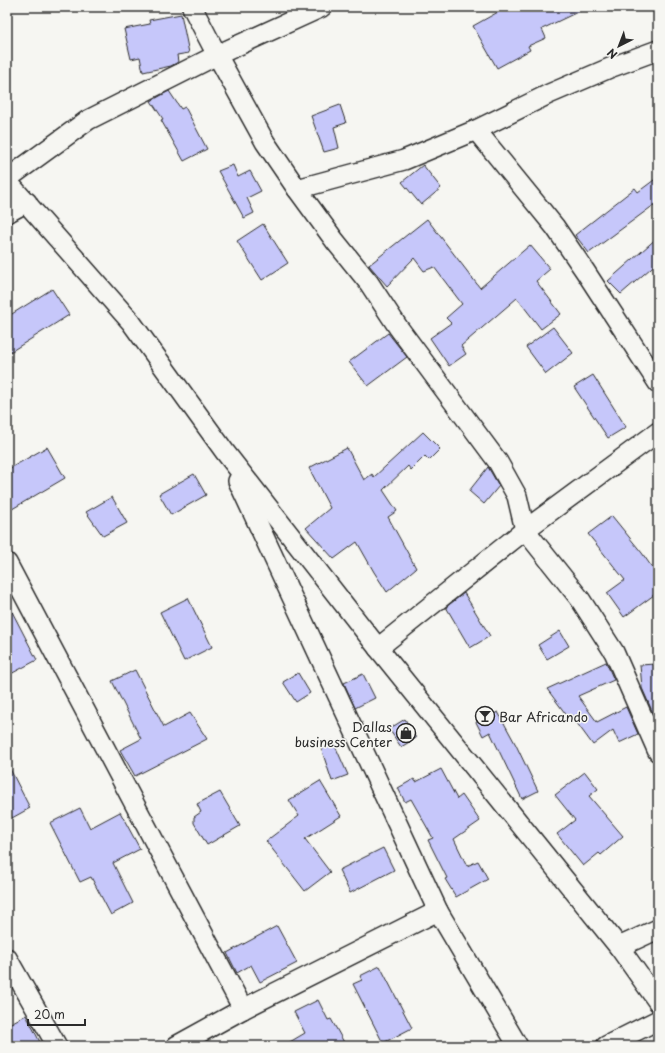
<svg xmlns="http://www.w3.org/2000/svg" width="665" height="1053" font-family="'Playpen Sans',sans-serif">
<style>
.building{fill:#c6c7fa;stroke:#2b2b2b}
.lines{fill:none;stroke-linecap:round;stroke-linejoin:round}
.minor-casing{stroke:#2b2b2b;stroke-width:22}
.minor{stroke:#f6f6f2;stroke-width:19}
.labels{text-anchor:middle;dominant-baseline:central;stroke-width:3;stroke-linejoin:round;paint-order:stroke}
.poi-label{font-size:13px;fill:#2b2b2b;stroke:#f6f6f2;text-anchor:start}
</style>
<rect width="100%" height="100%" fill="#f6f6f2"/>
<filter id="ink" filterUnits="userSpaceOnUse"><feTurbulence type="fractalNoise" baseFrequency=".025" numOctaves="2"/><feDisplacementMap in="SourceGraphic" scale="8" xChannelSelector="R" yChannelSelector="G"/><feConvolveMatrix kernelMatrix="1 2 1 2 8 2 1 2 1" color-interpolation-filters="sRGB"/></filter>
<g filter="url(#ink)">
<g class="building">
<path d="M507,7H588L542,29L546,38L528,46L530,50L497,68L473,26Z"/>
<path d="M181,14L189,53L177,55L178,62L171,66L143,72L140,57L131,59L124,29L150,24L149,20Z"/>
<path d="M169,91L181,109L185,107L207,149L184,161L161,120L163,119L151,101Z"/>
<path d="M340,105L346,123L334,127L339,148L324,152L311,116Z"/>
<path d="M233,165L238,177L250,171L261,191L247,198L254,213L244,218L218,171Z"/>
<path d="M423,165L441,188L421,205L402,182Z"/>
<path d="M658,177V202L589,253L575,235L635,188L638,192Z"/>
<path d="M427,219L480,288L530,245L550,269L536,281L561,314L541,329L517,298L461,346L466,354L449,366L430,338L451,323L446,318L462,304L434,267L424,271L414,258L387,286L369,265Z"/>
<path d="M263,224L288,263L262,280L237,241Z"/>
<path d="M658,237V262L621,294L608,281Z"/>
<path d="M52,289L69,315L7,354V317Z"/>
<path d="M553,327L573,353L546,374L526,347Z"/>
<path d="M388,333L407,357L368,386L349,362Z"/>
<path d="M593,375L626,427L608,438L574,387Z"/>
<path d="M423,432L440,449L429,460L425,456L411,470L408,466L383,490L397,511L388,517L416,568L387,592L374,572L357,542L334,559L306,528L330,508L309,468L347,448L364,480L372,474L374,477Z"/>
<path d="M47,447L65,478L7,512V470Z"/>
<path d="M488,467L499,486L484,504L469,491Z"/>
<path d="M194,474L206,495L171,515L159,494Z"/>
<path d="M112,497L127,523L103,536L86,512Z"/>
<path d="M612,516L642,553L658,576V592L624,617L607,593L625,580L588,534Z"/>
<path d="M464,593L490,636L470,648L446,607Z"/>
<path d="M188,598L212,647L184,661L160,612Z"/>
<path d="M7,602L37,660L7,676Z"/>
<path d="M560,631L569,646L547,659L538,645Z"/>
<path d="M606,662L614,680L578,696L597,722L626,707L638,734L619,743L613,730L593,745L571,715L568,717L547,689Z"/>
<path d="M655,664L658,691V710L653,713L642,688L640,665Z"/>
<path d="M135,670L164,727L190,713L207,739L135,776L120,750L141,739L112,681Z"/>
<path d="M298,673L310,693L296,702L283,682Z"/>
<path d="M363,674L375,698L355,708L344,683Z"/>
<path d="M498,712L516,745L538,791L522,799L490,732L483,736L476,722Z"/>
<path d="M405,719L416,738L401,747L389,729Z"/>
<path d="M333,741L348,775L332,781L320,745Z"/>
<path d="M7,763L30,808L12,818L7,809Z"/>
<path d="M441,769L457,799L462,795L480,821L454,839L467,866L478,861L488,879L456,897L445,879L447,878L428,840L433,838L411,799L405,802L398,788L414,779L416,782Z"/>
<path d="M585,772L598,789L589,796L623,836L601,855L599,853L583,866L557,834L575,820L555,795Z"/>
<path d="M320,781L341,816L305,839L330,872L305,891L266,841L299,816L289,800Z"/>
<path d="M220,792L240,826L207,845L194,823V817L201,812L197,804Z"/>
<path d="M80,808L90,828L120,812L140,849L113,863L133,903L111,915L91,877L80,882L50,823Z"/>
<path d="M383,848L394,870L350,893L339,870Z"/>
<path d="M277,926L297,963L260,982L251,965L237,973L227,953Z"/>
<path d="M380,966L412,1028L383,1043L353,984L362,980L360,976Z"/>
<path d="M318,1000L328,1020L331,1019L346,1046H283L305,1033L294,1012Z"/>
<path d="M26,1015L42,1046H7V1025Z"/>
</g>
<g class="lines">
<g class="minor-casing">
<g id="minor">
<path d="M192,7L217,55L265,142L297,189L335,241L369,283L398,327L498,462L517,496L525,530L580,599L614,652L658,752"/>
<path d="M476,130L555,227L585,271L658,383"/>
<path d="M7,179L88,120L217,55L322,7"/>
<path d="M7,181L131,322L225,452L378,648L619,947L658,1002"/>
<path d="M297,189L404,160L476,130L549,94L612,67L658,50"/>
<path d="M7,213L27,202"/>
<path d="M238,481L438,911L518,1046"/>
<path d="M7,563L243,1009"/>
<path d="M378,648L525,530L658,432"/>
<path d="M619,947L658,929"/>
<path d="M7,958L57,1046"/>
<path d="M176,1046L243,1009L438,911"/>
<path d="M606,1046L658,1020"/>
</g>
</g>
<use href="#minor" class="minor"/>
</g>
</g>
<defs>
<g id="bar-ring" transform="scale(1)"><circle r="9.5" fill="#f6f6f2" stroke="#2b2b2b" stroke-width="1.5"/><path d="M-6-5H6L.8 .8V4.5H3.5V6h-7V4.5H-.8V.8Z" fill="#2b2b2b"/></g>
<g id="shop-ring" transform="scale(1)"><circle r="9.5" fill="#f6f6f2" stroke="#2b2b2b" stroke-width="1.5"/><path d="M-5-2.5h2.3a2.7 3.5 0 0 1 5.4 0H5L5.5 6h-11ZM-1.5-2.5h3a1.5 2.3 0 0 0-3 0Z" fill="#2b2b2b"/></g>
</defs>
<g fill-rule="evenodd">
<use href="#bar-ring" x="485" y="716"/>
<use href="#shop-ring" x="406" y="733"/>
</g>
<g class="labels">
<g class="poi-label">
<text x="499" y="716">Bar Africando</text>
<text x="392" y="726" text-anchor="end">Dallas<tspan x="392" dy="15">business Center</tspan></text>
</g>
</g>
<rect width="665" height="1053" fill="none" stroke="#f6f6f2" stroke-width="24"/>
<rect x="12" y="12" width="641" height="1029" fill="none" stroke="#2b2b2b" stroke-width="1.5" filter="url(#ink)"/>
<g transform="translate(619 46) rotate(222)" stroke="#f6f6f2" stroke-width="3" paint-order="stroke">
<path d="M0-3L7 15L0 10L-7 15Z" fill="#2b2b2b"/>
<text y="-6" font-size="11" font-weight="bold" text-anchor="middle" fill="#2b2b2b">N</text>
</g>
<path d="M28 1019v6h57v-6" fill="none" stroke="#2b2b2b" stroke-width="2"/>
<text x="34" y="1019" font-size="12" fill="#2b2b2b" stroke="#f6f6f2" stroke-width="3" paint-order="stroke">20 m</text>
</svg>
